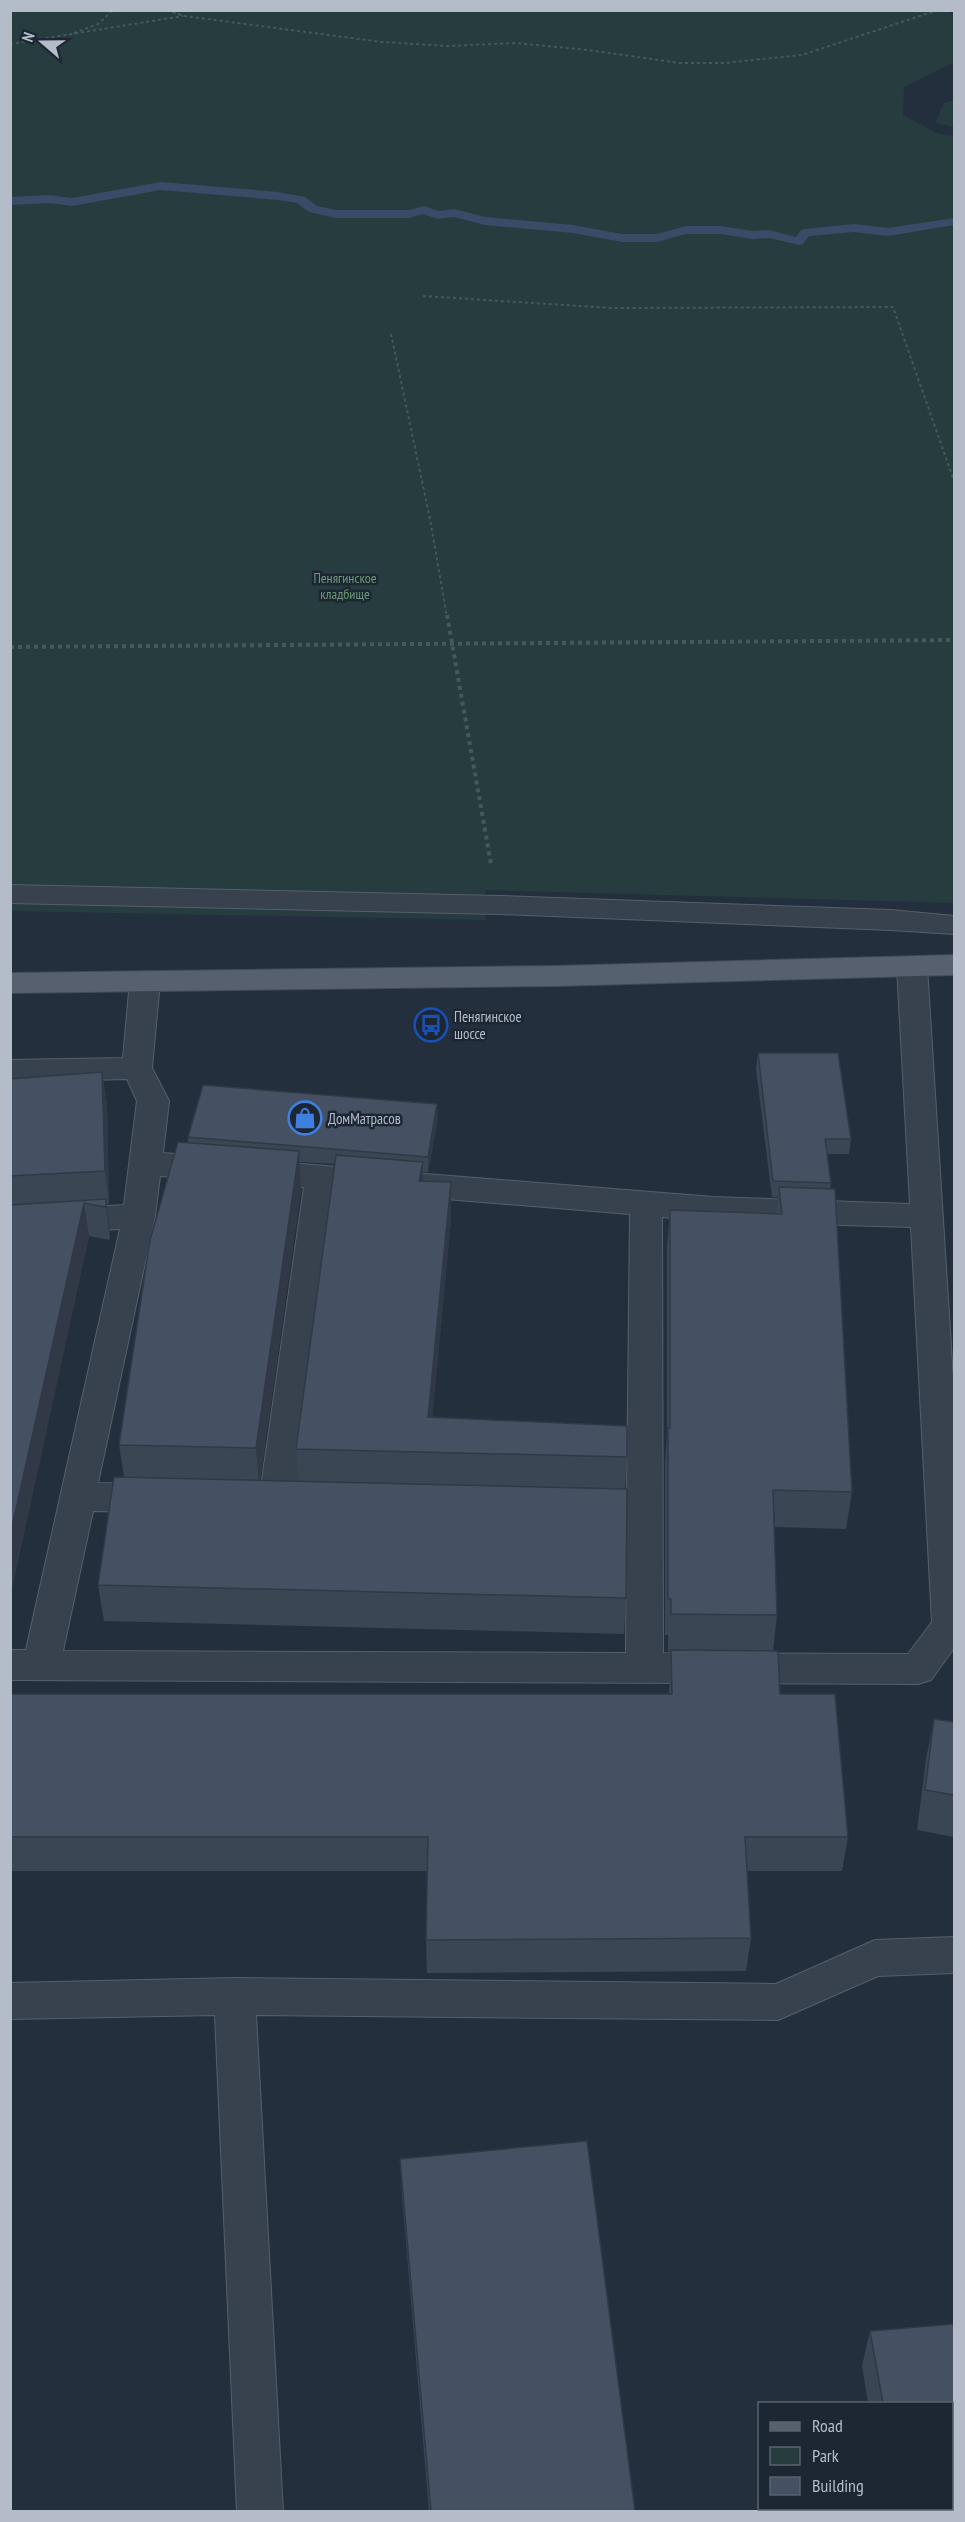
<svg xmlns="http://www.w3.org/2000/svg" width="965" height="2522" font-family="'PT Sans Narrow',sans-serif">
<style>
.green{fill:#263c3f}
.lines{fill:none;stroke-linecap:round;stroke-linejoin:round}
.stream{fill:#394c67;fill-rule:evenodd}
.minor-casing{stroke:#565f6c;stroke-width:2}
.major-casing{stroke:#414a57;stroke-width:2}
.path-far1{stroke:#44595c;stroke-width:2;stroke-dasharray:3 3;stroke-linecap:butt}
.path{stroke:#44595c;stroke-width:4;stroke-dasharray:4 4;stroke-linecap:butt}
.minor{fill:#38414e;fill-rule:evenodd}
.major{fill:#56606e;fill-rule:evenodd}
.wall{fill:#3b4654;fill-rule:evenodd}
.shaded-wall{fill:#303945}
.building{fill:#455162;stroke:#303945;stroke-width:1.5}
.labels{text-anchor:middle;dominant-baseline:central;stroke-width:5;stroke-linejoin:round;paint-order:stroke}
.far-park-label{font-size:14px;fill:#6b9a76;stroke:#1d2633}
.poi-label{font-size:15px;fill:#b4bcc9;stroke:#1d2633;text-anchor:start}
</style>
<rect width="100%" height="100%" fill="#242f3e"/>
<g class="green">
<path d="M11,11H949L954,16V62L904,87L903,115L939,134L954,136V903L485,890V920L11,911Z"/>
<path d="M954,100V127L935,123L944,103Z"/>
</g>
<g class="lines">
<path class="stream" d="M161,182L278,192L305,197L317,206L336,210H409L424,206L439,211L454,209L485,217L573,225L622,234H657L686,226H721L752,231L769,230L796,237L801,230L805,229L854,224L888,228L954,218V225L888,236L854,232L809,236L803,244L799,245L769,238L752,239L721,234H686L657,242H622L573,233L485,225L454,217L438,219L423,214L409,218H336L309,212L297,203L278,200L161,190L72,206L49,203L10,205V197L49,195L72,198Z"/>
<g class="minor-casing">
<g id="minor">
<path d="M10,885L500,896L891,910L954,916V934L891,930L500,914L10,903Z"/>
<path d="M912,957L923,960L927,967L954,1394V1648L931,1680L918,1684L10,1680V1650H26L120,1229L10,1236V1212L124,1205L137,1101L127,1079L10,1082V1060L123,1058L130,981L134,974L145,971L156,974L160,981L152,1068L169,1101L163,1153L713,1197L910,1204L897,967L901,960ZM160,1176L304,1187L259,1501L264,1511L277,1515L290,1511L295,1501L336,1190L630,1214L627,1496L583,1495L570,1499L565,1509L570,1519L583,1523L627,1524L626,1653L63,1651L93,1511L156,1512L169,1508L174,1498L169,1488L156,1484L98,1483L155,1216ZM662,1217L713,1221L911,1227L932,1622L908,1654L663,1653Z"/>
<path d="M954,1937V1973L878,1976L778,2020L256,2015L283,2512H237L215,2015L10,2019V1983L235,1978L776,1984L875,1940Z"/>
</g>
</g>
<g class="major-casing">
<path id="major" d="M954,955V975L556,986L10,993V973L556,966Z"/>
</g>
<g class="path-far1">
<path d="M167,10L184,16L382,42L448,46L515,43L588,50L680,63H724L802,55L938,10"/>
<path d="M74,33L98,24L113,10"/>
<path d="M10,44L183,16"/>
<path d="M423,296L612,308L893,307L954,481"/>
<path d="M391,334L430,519L447,617"/>
</g>
<g class="path">
<path d="M447,615L491,864"/>
<path d="M10,647L954,640"/>
</g>
<use href="#minor" class="minor"/>
<use href="#major" class="major"/>
</g>
<g class="wall">
<path d="M758,1053L851,1139L849,1154H827L831,1183L830,1189L852,1492L846,1529L774,1527L777,1615L773,1651L780,1694L848,1837L842,1871H747L751,1938L746,1971L427,1973L426,1940L427,1871H10V1694H669L671,1651H668V1635H665V1465L667,1432V1248L670,1210L776,1213L778,1197H772L756,1069Z"/>
<path d="M102,1072L107,1105L109,1204H106L110,1240L89,1236L10,1597V1079Z"/>
<path d="M438,1119L428,1172H423V1181L451,1220L432,1417L627,1457L625,1489L626,1598L624,1634L104,1621L98,1585L124,1477L119,1445L188,1143V1137ZM300,1162L335,1164L296,1449L298,1481L260,1480L301,1189Z"/>
<path d="M934,1719L954,1722V1837L917,1830L926,1759Z"/>
<path d="M400,2159L635,2511H429L402,2196Z"/>
<path d="M954,2324V2511H887V2508H951V2403H868L862,2366L870,2331Z"/>
</g>
<g class="shaded-wall">
<path d="M102,1072L107,1105L109,1204L105,1171Z"/>
<path d="M437,1104L438,1119L428,1172V1157Z"/>
<path d="M299,1151L301,1189L259,1485L256,1448Z"/>
<path d="M423,1162V1199L419,1181Z"/>
<path d="M451,1182V1220L429,1454L428,1417Z"/>
<path d="M106,1199L110,1232V1240L106,1207Z"/>
<path d="M84,1203L89,1236L10,1597V1536Z"/>
</g>
<g class="building">
<path d="M758,1053H838L851,1139H825L831,1183L773,1181Z"/>
<path d="M102,1072L105,1171L10,1176V1079Z"/>
<path d="M203,1085L437,1104L428,1157L188,1137Z"/>
<path d="M178,1142L299,1151L256,1448L119,1445L150,1240Z"/>
<path d="M336,1155L423,1162L419,1181L451,1182L428,1417L627,1426V1457L296,1449Z"/>
<path d="M779,1187L835,1189L852,1492L773,1490L777,1615L671,1614V1599H668V1428H670V1210L782,1214Z"/>
<path d="M106,1199V1207L84,1203L10,1536V1205Z"/>
<path d="M114,1477L627,1489L626,1598L98,1585Z"/>
<path d="M671,1650L778,1651L780,1694H835L848,1837H745L751,1938L426,1940L428,1837H10V1694H672Z"/>
<path d="M934,1719L954,1722V1795L925,1790Z"/>
<path d="M587,2141L635,2511H431L400,2159Z"/>
<path d="M954,2324V2511H902V2508H951V2403H883L870,2331Z"/>
</g>
<defs>
<g id="bus-ring" transform="scale(1.725)"><circle r="9.5" fill="#1d2633" stroke="#1a4fb4" stroke-width="1.5"/><path d="M-5-6H5V4H4V6H2V4H-2V6H-4V4H-5ZM-3.5-4V0h7V-4ZM-3.5 1.2v1.5H-2V1.2ZM2 1.2v1.5H3.5V1.2Z" fill="#1a4fb4"/></g>
<g id="shop-ring" transform="scale(1.725)"><circle r="9.5" fill="#1d2633" stroke="#3f7fe0" stroke-width="1.5"/><path d="M-5-2.5h2.3a2.7 3.5 0 0 1 5.4 0H5L5.5 6h-11ZM-1.5-2.5h3a1.5 2.3 0 0 0-3 0Z" fill="#3f7fe0"/></g>
</defs>
<g fill-rule="evenodd">
<use href="#bus-ring" x="431" y="1025"/>
<use href="#shop-ring" x="305" y="1118"/>
</g>
<g class="labels">
<g class="far-park-label">
<text x="345" y="578">Пенягинское<tspan x="345" dy="16">кладбище</tspan></text>
</g>
<g class="poi-label">
<text x="454" y="1016">Пенягинское<tspan x="454" dy="17">шоссе</tspan></text>
<text x="328" y="1118">ДомМатрасов</text>
</g>
</g>
<rect width="965" height="2522" fill="none" stroke="#b4bcc9" stroke-width="24"/>
<rect x="758" y="2402" width="195" height="108" fill="#1d2633" stroke="#59626f" stroke-width="1.5"/>
<rect x="770" y="2422" width="30" height="9" fill="#56606e" stroke="#59626f" stroke-width="1.5"/>
<text x="812" y="2432" font-size="18" fill="#b4bcc9">Road</text>
<rect x="770" y="2447" width="30" height="18" fill="#263c3f" stroke="#59626f" stroke-width="1.5"/>
<text x="812" y="2462" font-size="18" fill="#b4bcc9">Park</text>
<rect x="770" y="2477" width="30" height="18" fill="#455162" stroke="#59626f" stroke-width="1.5"/>
<text x="812" y="2492" font-size="18" fill="#b4bcc9">Building</text>
<g transform="translate(42 42) rotate(290)" stroke="#1d2633" stroke-width="4.5" paint-order="stroke">
<path d="M0-4.5L10 22L0 15L-10 22Z" fill="#b4bcc9"/>
<text y="-9" font-size="16" font-weight="bold" text-anchor="middle" fill="#b4bcc9">N</text>
</g>
</svg>
